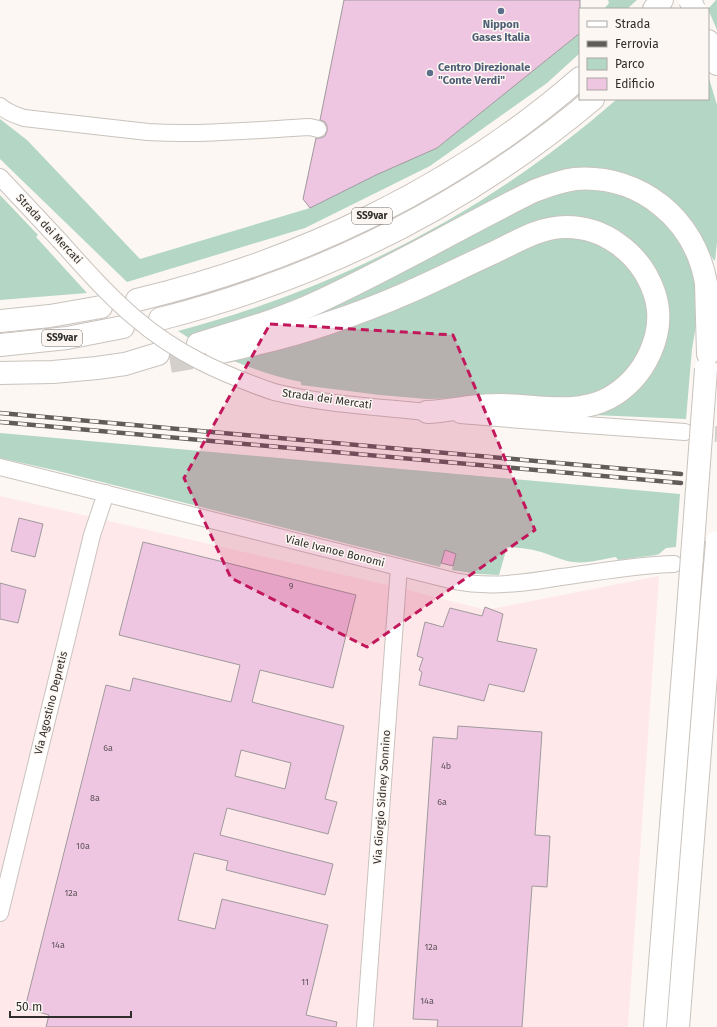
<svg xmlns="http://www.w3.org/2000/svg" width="717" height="1027" font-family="'Fira Sans',sans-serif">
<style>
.industrial{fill:#fee8e9}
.green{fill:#b3d6c5}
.building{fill:#efc6e2;stroke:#9f999d;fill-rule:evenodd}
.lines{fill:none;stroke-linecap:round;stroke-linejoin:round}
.minor-tunnel{stroke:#d3cfca;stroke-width:16;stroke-dasharray:16 8;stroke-linecap:butt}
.highway-tunnel{stroke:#d3cfca;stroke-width:22;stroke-dasharray:22 11;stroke-linecap:butt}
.minor-casing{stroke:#c9c3be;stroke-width:18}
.highway-casing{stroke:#c9c3be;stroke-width:24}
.minor{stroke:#fff;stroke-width:16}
.highway{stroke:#fff;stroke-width:22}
.rail-casing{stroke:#5f5c5a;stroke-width:4.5}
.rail{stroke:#fcf7f2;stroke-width:3;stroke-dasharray:9;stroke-linecap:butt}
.minor-bridge-casing{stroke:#c9c3be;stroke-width:18;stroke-linecap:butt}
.highway-bridge-casing{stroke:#c9c3be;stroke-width:24;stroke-linecap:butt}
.minor-bridge{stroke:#fff;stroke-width:16}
.highway-bridge{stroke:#fff;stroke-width:22}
.marked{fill:#c2185b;fill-opacity:0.2;stroke:#c2185b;stroke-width:3;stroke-dasharray:8 5;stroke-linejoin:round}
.service-dot{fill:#5c6f8a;stroke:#fcf7f2;stroke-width:1.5}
.labels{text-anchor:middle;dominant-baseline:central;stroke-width:3;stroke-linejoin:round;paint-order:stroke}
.number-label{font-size:9px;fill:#60545a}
.shield{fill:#fcf7f2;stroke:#6d6a67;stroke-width:1}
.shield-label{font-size:10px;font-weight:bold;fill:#302e2c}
.service-label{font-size:11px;font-weight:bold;fill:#4e5e75;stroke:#fcf7f2}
.street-label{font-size:11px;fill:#302e2c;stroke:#fcf7f2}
</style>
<rect width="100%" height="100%" fill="#fcf7f2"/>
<path class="industrial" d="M0,496L392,586L486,610L659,576L628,1027H0Z"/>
<g class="green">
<path d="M608,0H637L627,9H604L609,3Z"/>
<path d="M716,0H717V30L708,9Z"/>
<path d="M580,33V53L547,83L430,166L305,228L127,282L0,159V119L27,140L140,259L310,208L376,175L437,148Z"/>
<path d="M708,75L717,105V242L715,261L713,259L707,250L604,172L315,294L232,326L189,338L178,331C342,287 489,211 617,99H708Z"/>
<path d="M598,188L638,200L674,230L695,271L696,325L692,349L686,419L594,415L667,327L603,224L464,257L346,308L275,327L556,191Z"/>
<path d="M0,195L38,235L36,237L87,293L0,300Z"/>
<path d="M568,236L602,244L631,267L648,303L647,336L623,379L585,398L506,397L427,399L380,395L301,385V382C276,377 253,369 229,359L536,242Z"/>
<path d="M0,433L680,494L676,547L666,548L659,554L656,555L618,560L616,557C603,559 587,564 573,562C564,561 556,557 547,554C534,549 520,548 507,547L499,575L478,574L452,570L456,554L445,551L440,567L54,470L0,458Z"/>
</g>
<g class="building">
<path d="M344,0H580V33L437,148L376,175L310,208L303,199L316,138H321L325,136L327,131V126L325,122L320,120Z"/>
<path d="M19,518L43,524L35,557L11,551Z"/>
<path d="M143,542L356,595L333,688L260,670L252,702L344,726L325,799L337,802L328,834L227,808L220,835L333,864L325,895L226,870L228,861L194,853L178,920L215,929L222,899L328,925L306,1015L337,1022L336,1027H46L49,1015L25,1008L106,685L130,691L133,678L231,702L240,665L119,635ZM241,750L291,763L285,789L235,776Z"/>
<path d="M445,550L456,554L453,566L441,563Z"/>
<path d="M0,583L26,590L18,623L0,619Z"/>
<path d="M485,607L503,614L497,641L537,649L524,692L489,684L484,701L419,685L422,672L419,670L423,658L417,656L425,622L443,627L450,608L482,616Z"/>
<path d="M458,726L542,732L535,835L550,836L547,887L532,886L522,1027H437L438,1020L413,1019L433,737L457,739Z"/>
</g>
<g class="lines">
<path class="minor-tunnel" d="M691,433L717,434"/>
<path class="highway-tunnel" d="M170,362L210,355"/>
<g class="minor-casing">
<g id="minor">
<path d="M0,106C7,112 15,115 24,118L148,132C202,135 256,130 310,127L318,129"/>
<path d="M0,177L60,241"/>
<path d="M274,392C327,405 383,407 437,413"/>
<path d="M460,415L572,424L685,432"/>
<path d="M0,467L454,581C490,588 525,583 561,577C599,572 636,565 674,564"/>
<path d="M0,913L92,535L106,493"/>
<path d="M365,1027L399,567"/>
</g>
</g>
<g class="highway-casing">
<g id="highway">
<path d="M654,9L662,0"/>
<path d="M708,41L717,64"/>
<path d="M137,300C299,261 454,188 580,78"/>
<path d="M160,319C320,278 466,206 593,99"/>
<path d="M0,321L50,316L101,307"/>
<path d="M198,344C239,331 280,320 318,302C392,268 461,227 534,191C547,186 560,181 575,179C640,174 695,219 706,283L708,354"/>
<path d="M0,345L67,338L123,327"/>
<path d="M217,353C254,345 292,336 329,323C356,314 382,304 407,293C437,280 466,265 495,252C518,241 540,227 566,227C585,227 603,233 618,244C635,256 647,272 654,292C668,332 645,378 609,398C573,417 533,404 495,405C472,405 450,411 427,412"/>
<path d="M0,373L53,372L97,368L125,364L158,354"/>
<path d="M655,1027L688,610"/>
<path d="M678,1027L711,612"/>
</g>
</g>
<use href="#minor" class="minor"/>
<use href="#highway" class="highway"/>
<g class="rail-casing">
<g id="rail">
<path d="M0,413L681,474"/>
<path d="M0,422L681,483"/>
</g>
</g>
<use href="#rail" class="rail"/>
<g class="minor-bridge-casing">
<path id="minor-bridge" d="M60,241C84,268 108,295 135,318C177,354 222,374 274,392"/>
</g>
<g class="highway-bridge-casing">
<g id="highway-bridge">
<path d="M690,0L694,9"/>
<path d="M688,610L706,369"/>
<path d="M711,612L717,542"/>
</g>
</g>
<use href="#minor-bridge" class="minor-bridge"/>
<use href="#highway-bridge" class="highway-bridge"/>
</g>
<path class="marked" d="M270,324L453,335L535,530L367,647L231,578L184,478Z"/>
<g class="service-dot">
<circle cx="501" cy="11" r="4"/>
<circle cx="430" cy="73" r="4"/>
</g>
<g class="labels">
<g class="number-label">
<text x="291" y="586">9</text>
<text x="108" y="748">6a</text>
<text x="446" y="766">4b</text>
<text x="95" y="798">8a</text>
<text x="442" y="802">6a</text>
<text x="83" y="846">10a</text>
<text x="71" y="893">12a</text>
<text x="58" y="945">14a</text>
<text x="431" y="947">12a</text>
<text x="305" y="982">11</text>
<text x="427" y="1001">14a</text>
</g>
<g class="shield">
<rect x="352" y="208" width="40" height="16" rx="3"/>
<rect x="42" y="330" width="40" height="16" rx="3"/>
</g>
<g class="shield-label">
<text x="372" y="216">SS9var</text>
<text x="62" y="338">SS9var</text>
</g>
<g class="service-label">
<text x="501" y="24">Nippon<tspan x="501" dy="13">Gases Italia</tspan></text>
<text x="438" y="67" text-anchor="start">Centro Direzionale<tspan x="438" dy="13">"Conte Verdi"</tspan></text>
</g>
<g class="street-label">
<text transform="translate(49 229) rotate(47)">Strada dei Mercati</text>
<text transform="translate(327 399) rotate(8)">Strada dei Mercati</text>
<text transform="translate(335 551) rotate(14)">Viale Ivanoe Bonomi</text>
<text transform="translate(51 703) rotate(-76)">Via Agostino Depretis</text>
<text transform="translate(382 797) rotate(-86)">Via Giorgio Sidney Sonnino</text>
</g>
</g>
<rect x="579" y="8" width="130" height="92" fill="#fcf7f2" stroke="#aaa7a3"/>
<rect x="587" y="21" width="20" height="6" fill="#ffffff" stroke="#aaa7a3"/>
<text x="615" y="28" font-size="12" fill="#302e2c">Strada</text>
<rect x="587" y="41" width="20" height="6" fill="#5f5c5a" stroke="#aaa7a3"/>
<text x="615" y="48" font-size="12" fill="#302e2c">Ferrovia</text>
<rect x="587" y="58" width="20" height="12" fill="#b3d6c5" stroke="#aaa7a3"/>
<text x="615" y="68" font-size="12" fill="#302e2c">Parco</text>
<rect x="587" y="78" width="20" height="12" fill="#efc6e2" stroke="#aaa7a3"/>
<text x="615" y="88" font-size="12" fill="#302e2c">Edificio</text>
<path d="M10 1011v6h121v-6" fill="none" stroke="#302e2c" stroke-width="2"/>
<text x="16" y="1011" font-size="12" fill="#302e2c" stroke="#fcf7f2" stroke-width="3" paint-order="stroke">50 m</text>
</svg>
